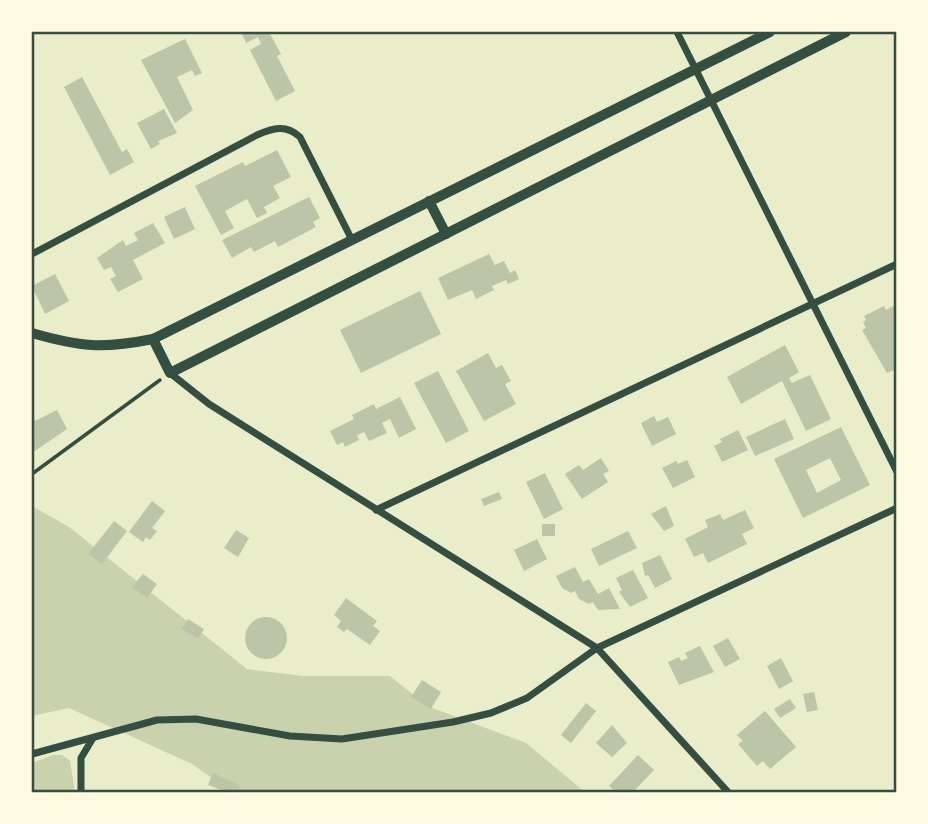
<svg xmlns="http://www.w3.org/2000/svg" width="928" height="824" font-family="'DejaVu Sans',sans-serif">
<style>
.green{fill:#cad2ad}
.building{fill:#bcc5a7;fill-rule:evenodd}
.lines{fill:none;stroke-linecap:round;stroke-linejoin:round}
.path{stroke:#344e41;stroke-width:3.5}
.minor{stroke:#344e41;stroke-width:7}
.tertiary{stroke:#344e41;stroke-width:10}
.neatline{fill:none;stroke:#344e41;stroke-width:2.5}
</style>
<rect width="100%" height="100%" fill="#e9edc9"/>
<g class="green">
<path d="M32,506L69,527L247,669L303,676H390L427,706L526,743L585,792H231L192,764L69,708L32,716Z"/>
<path d="M53,755H62L70,761L75,792H32V763Z"/>
</g>
<g class="building">
<path d="M241,32H269L281,54L277,56L295,91L276,101L250,50L261,44L258,37L246,43Z"/>
<path d="M185,39L202,73L195,76L192,70L177,77L193,110L175,123L141,60Z"/>
<path d="M82,77L122,152L127,149L134,162L110,175L64,87Z"/>
<path d="M164,109L177,133L158,141L160,144L151,149L137,123Z"/>
<path d="M277,150L291,177L273,186L280,198L264,207L267,213L257,218L247,199L225,211L234,228L221,235L195,186L243,162L245,166Z"/>
<path d="M309,197L320,218L313,222L316,227L278,247L275,241L254,252L251,247L232,258L222,240Z"/>
<path d="M185,207L195,229L174,239L164,217Z"/>
<path d="M153,223L165,243L133,260L143,279L118,292L110,279L116,276L111,267L104,270L97,258L123,240L126,246L138,240L134,233Z"/>
<path d="M489,254L495,265L504,261L510,273L515,270L519,279L508,284L506,280L492,286L494,290L476,299L472,290L448,300L438,278Z"/>
<path d="M55,274L69,301L45,314L32,286Z"/>
<path d="M420,291L441,334L361,373L340,330Z"/>
<path d="M897,304V369L887,373L862,330L866,328L863,322L866,320L864,316L884,306L886,310Z"/>
<path d="M785,345L799,372L789,378L792,383L810,375L831,419L806,431L782,381L741,404L727,377Z"/>
<path d="M488,353L496,368L502,365L511,381L505,384L516,404L484,421L456,371Z"/>
<path d="M438,371L469,431L446,443L414,383Z"/>
<path d="M400,397L416,429L399,438L390,419L382,423L387,433L369,441L364,432L357,435L359,440L345,447L343,442L337,445L330,431L354,419L352,415L374,404L376,409Z"/>
<path d="M57,410L67,429L32,453V414L35,421Z"/>
<path d="M654,416L657,422L668,417L676,434L652,446L641,423Z"/>
<path d="M785,419L794,439L755,456L746,437Z"/>
<path d="M841,427L870,485L803,518L774,459ZM830,458L841,480L817,493L806,470Z"/>
<path d="M738,430L748,450L722,462L714,446L722,442L720,439Z"/>
<path d="M601,458L609,471L603,474L608,482L582,499L565,474L579,465L583,470Z"/>
<path d="M687,460L695,477L673,488L662,468L676,461L678,464Z"/>
<path d="M545,473L563,509L544,519L526,482Z"/>
<path d="M499,492L502,499L484,506L481,499Z"/>
<path d="M152,501L165,511L152,528L157,531L150,540L146,537L143,542L129,532Z"/>
<path d="M666,506L674,526L664,531L651,514Z"/>
<path d="M745,510L754,528L742,534L747,544L708,563L703,553L694,557L685,539L708,527L705,520L720,514L723,520Z"/>
<path d="M114,521L127,531L102,564L88,554Z"/>
<rect x="542" y="524" width="13" height="12"/>
<path d="M236,530L249,538L238,557L224,548Z"/>
<path d="M628,531L637,548L599,566L591,549Z"/>
<path d="M537,539L547,559L524,571L514,550Z"/>
<path d="M660,555L672,579L655,588L648,575L645,576L642,563Z"/>
<path d="M575,567L583,582L589,579L598,594L609,588L620,609L598,610L593,602L589,604L579,599L575,591L571,593L562,588L556,576Z"/>
<path d="M633,570L648,598L630,607L619,592L622,590L616,578Z"/>
<path d="M143,574L157,584L147,598L132,587Z"/>
<path d="M346,598L377,621L373,626L380,631L370,645L347,629L344,632L337,627L341,621L334,615Z"/>
<circle cx="266" cy="638" r="21"/>
<path d="M188,619L204,629L198,639L182,629Z"/>
<path d="M728,638L740,659L725,667L713,646Z"/>
<path d="M700,646L714,672L679,685L668,662L679,657L681,661L688,658L685,653Z"/>
<path d="M781,658L793,681L779,689L767,666Z"/>
<path d="M422,680L441,692L431,709L411,697Z"/>
<path d="M814,692L818,710L807,712L803,694Z"/>
<path d="M790,699L796,708L780,718L774,709Z"/>
<path d="M586,703L596,711L571,743L561,735Z"/>
<path d="M765,711L796,747L770,769L763,761L757,766L738,744L743,741L737,735Z"/>
<path d="M612,725L627,743L612,757L596,743Z"/>
<path d="M638,755L654,770L633,792H616L609,786Z"/>
<path d="M213,773L241,786L238,792H226L208,785Z"/>
</g>
<g class="lines">
<path class="path" d="M32,474L160,380"/>
<g class="minor">
<path d="M677,32L897,472"/>
<path d="M32,254L257,135C273,128 286,124 300,137L352,240"/>
<path d="M170,373L209,404L597,648L728,792"/>
<path d="M376,510L897,264"/>
<path d="M32,754L157,720L196,719L290,736L342,739L453,722L491,713L527,698L597,648L897,508"/>
<path d="M81,792V758L93,738"/>
</g>
<g class="tertiary">
<path d="M429,201L446,234"/>
<path d="M32,333C80,347 103,349 153,339L770,32"/>
<path d="M153,339L170,373L846,32"/>
</g>
</g>
<rect width="928" height="824" fill="none" stroke="#fefae0" stroke-width="66"/>
<rect x="33" y="33" width="862" height="758" class="neatline"/>
</svg>
